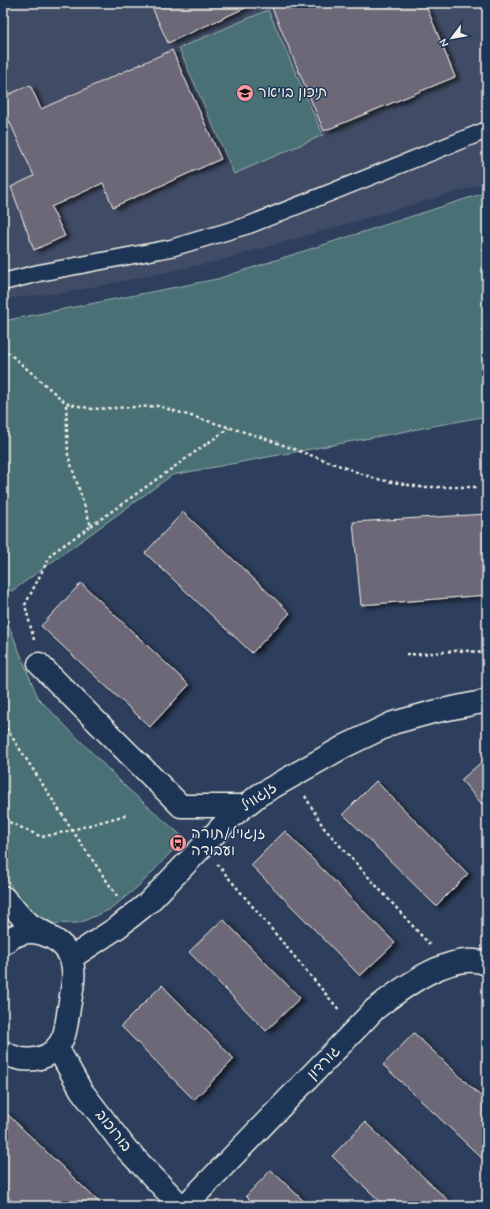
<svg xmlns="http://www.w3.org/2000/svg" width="490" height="1209" font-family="Mynerve,'Playpen Sans Hebrew',sans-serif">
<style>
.built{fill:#404b65}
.green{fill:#497074;stroke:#9eb0ae}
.building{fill:#6c6777;stroke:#f4f1e8;filter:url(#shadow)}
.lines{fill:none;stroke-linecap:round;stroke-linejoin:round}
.service-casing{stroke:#f4f1e8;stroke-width:19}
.minor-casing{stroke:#f4f1e8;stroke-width:25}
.tertiary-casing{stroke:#f4f1e8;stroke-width:25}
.path{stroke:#f4f1e8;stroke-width:2.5;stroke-dasharray:3 3;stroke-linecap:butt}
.service{stroke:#1d3557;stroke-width:16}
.minor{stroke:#1d3557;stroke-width:22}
.tertiary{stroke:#1d3557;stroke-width:22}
.labels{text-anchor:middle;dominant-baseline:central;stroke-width:3;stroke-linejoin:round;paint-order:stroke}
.poi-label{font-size:15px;fill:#f4f1e8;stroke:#1d3557;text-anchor:start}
.street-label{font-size:15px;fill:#f4f1e8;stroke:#1d3557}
</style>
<defs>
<filter id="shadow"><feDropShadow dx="4.5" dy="2.5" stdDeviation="2" flood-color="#0009"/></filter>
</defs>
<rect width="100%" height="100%" fill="#2d3f5d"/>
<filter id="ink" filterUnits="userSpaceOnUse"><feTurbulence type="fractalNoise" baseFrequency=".025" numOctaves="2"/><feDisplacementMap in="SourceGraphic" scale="8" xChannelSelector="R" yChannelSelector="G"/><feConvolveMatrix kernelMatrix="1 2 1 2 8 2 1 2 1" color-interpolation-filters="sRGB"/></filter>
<g filter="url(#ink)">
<path class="built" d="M3,3H487V183L215,262L69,292L3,299Z"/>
<g class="green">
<path d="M268,10L323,135L234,174L179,48Z"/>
<path d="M487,192V416L172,475L12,591L3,589V321L217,279Z"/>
<path d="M3,611L38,698L127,788L184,838L143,882L111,909L79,923L48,924L20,900L3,873Z"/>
</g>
<g class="building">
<path d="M150,3H256L168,43Z"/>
<path d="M270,3H425L455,77L324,131Z"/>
<path d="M172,50L221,159L113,207L103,183L51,207L65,236L34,250L11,187L34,176L3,107V97L30,85L41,109Z"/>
<path d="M183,512L290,613L252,653L145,553Z"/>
<path d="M487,514V595L361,605L353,522Z"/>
<path d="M81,583L189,685L150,727L41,626Z"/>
<path d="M487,757V810L461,780Z"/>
<path d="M376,781L468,874L436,906L343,814Z"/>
<path d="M285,831L395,943L360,976L251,865Z"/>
<path d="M223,919L300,998L266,1031L189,952Z"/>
<path d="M162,985L234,1059L194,1100L121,1026Z"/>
<path d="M414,1033L487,1102V1163L383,1065Z"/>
<path d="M3,1110L103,1206H17L3,1192Z"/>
<path d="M365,1122L454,1206H385L332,1156Z"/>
<path d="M271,1170L309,1206H256L246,1196Z"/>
</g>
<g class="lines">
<g class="service-casing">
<path id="service" d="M3,282L39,273L171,248L249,225L487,130"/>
</g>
<g class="minor-casing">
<g id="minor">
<path d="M39,664L181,806H244"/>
<path d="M57,1047L81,1090L127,1150L181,1206"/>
<path d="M185,1206L375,1009C401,989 452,949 487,964"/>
</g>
</g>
<g class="tertiary-casing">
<g id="tertiary">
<path d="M3,897L29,924L47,934"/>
<path d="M3,944C12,935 27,930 39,933C53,937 66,945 71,959C76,973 72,988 70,1002C68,1012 67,1025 64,1035C54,1062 25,1065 3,1052"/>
<path d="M71,958L118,927L149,902L230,818L259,795L345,746L393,723L433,712L487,701"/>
</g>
</g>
<g class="path">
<path d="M3,348L66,403L92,409L158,406L261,437L376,479L420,487H477"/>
<path d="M91,526L229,428"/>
<path d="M34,640L25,605L51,554L91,526L68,455L66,403"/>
<path d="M406,654C432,656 462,645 487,655"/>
<path d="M3,723L72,830L126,815"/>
<path d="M305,796L324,828L430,945"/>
<path d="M3,812L9,822L42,837L72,830L117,896"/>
<path d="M217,864L340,1011"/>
</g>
<use href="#service" class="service"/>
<use href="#minor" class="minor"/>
<use href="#tertiary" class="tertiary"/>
</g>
</g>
<defs>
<g id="school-disc" transform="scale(0.9)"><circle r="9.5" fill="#ff9aa2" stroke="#1d3557"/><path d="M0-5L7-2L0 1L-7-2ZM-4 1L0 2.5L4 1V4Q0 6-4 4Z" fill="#111"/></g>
<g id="bus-disc" transform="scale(0.9)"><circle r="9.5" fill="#ff9aa2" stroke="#1d3557"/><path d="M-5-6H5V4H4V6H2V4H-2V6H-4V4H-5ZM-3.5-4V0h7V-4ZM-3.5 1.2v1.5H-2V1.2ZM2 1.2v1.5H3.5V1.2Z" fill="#111"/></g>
</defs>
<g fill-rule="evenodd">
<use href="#school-disc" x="245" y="93"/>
<use href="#bus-disc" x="178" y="843"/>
</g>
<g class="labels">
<g class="poi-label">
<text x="258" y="93">תיכון בויאר</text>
<text x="191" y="834">זנגויל/תורה<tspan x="191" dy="17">ועבודה</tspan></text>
</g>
<g class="street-label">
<text transform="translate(259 797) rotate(-35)">זנגוויל</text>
<text transform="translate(324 1063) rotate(-46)">גורדון</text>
<text transform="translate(113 1131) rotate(52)">בורוכוב</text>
</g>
</g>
<rect width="490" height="1209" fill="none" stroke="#1d3557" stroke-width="16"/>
<rect x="8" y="8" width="474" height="1193" fill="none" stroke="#f4f1e8" stroke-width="1.5" filter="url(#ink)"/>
<g transform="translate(452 38) rotate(238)" stroke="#1d3557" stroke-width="3" paint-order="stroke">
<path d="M0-3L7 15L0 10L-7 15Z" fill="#f4f1e8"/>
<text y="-6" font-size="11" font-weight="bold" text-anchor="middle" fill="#f4f1e8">N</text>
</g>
</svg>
